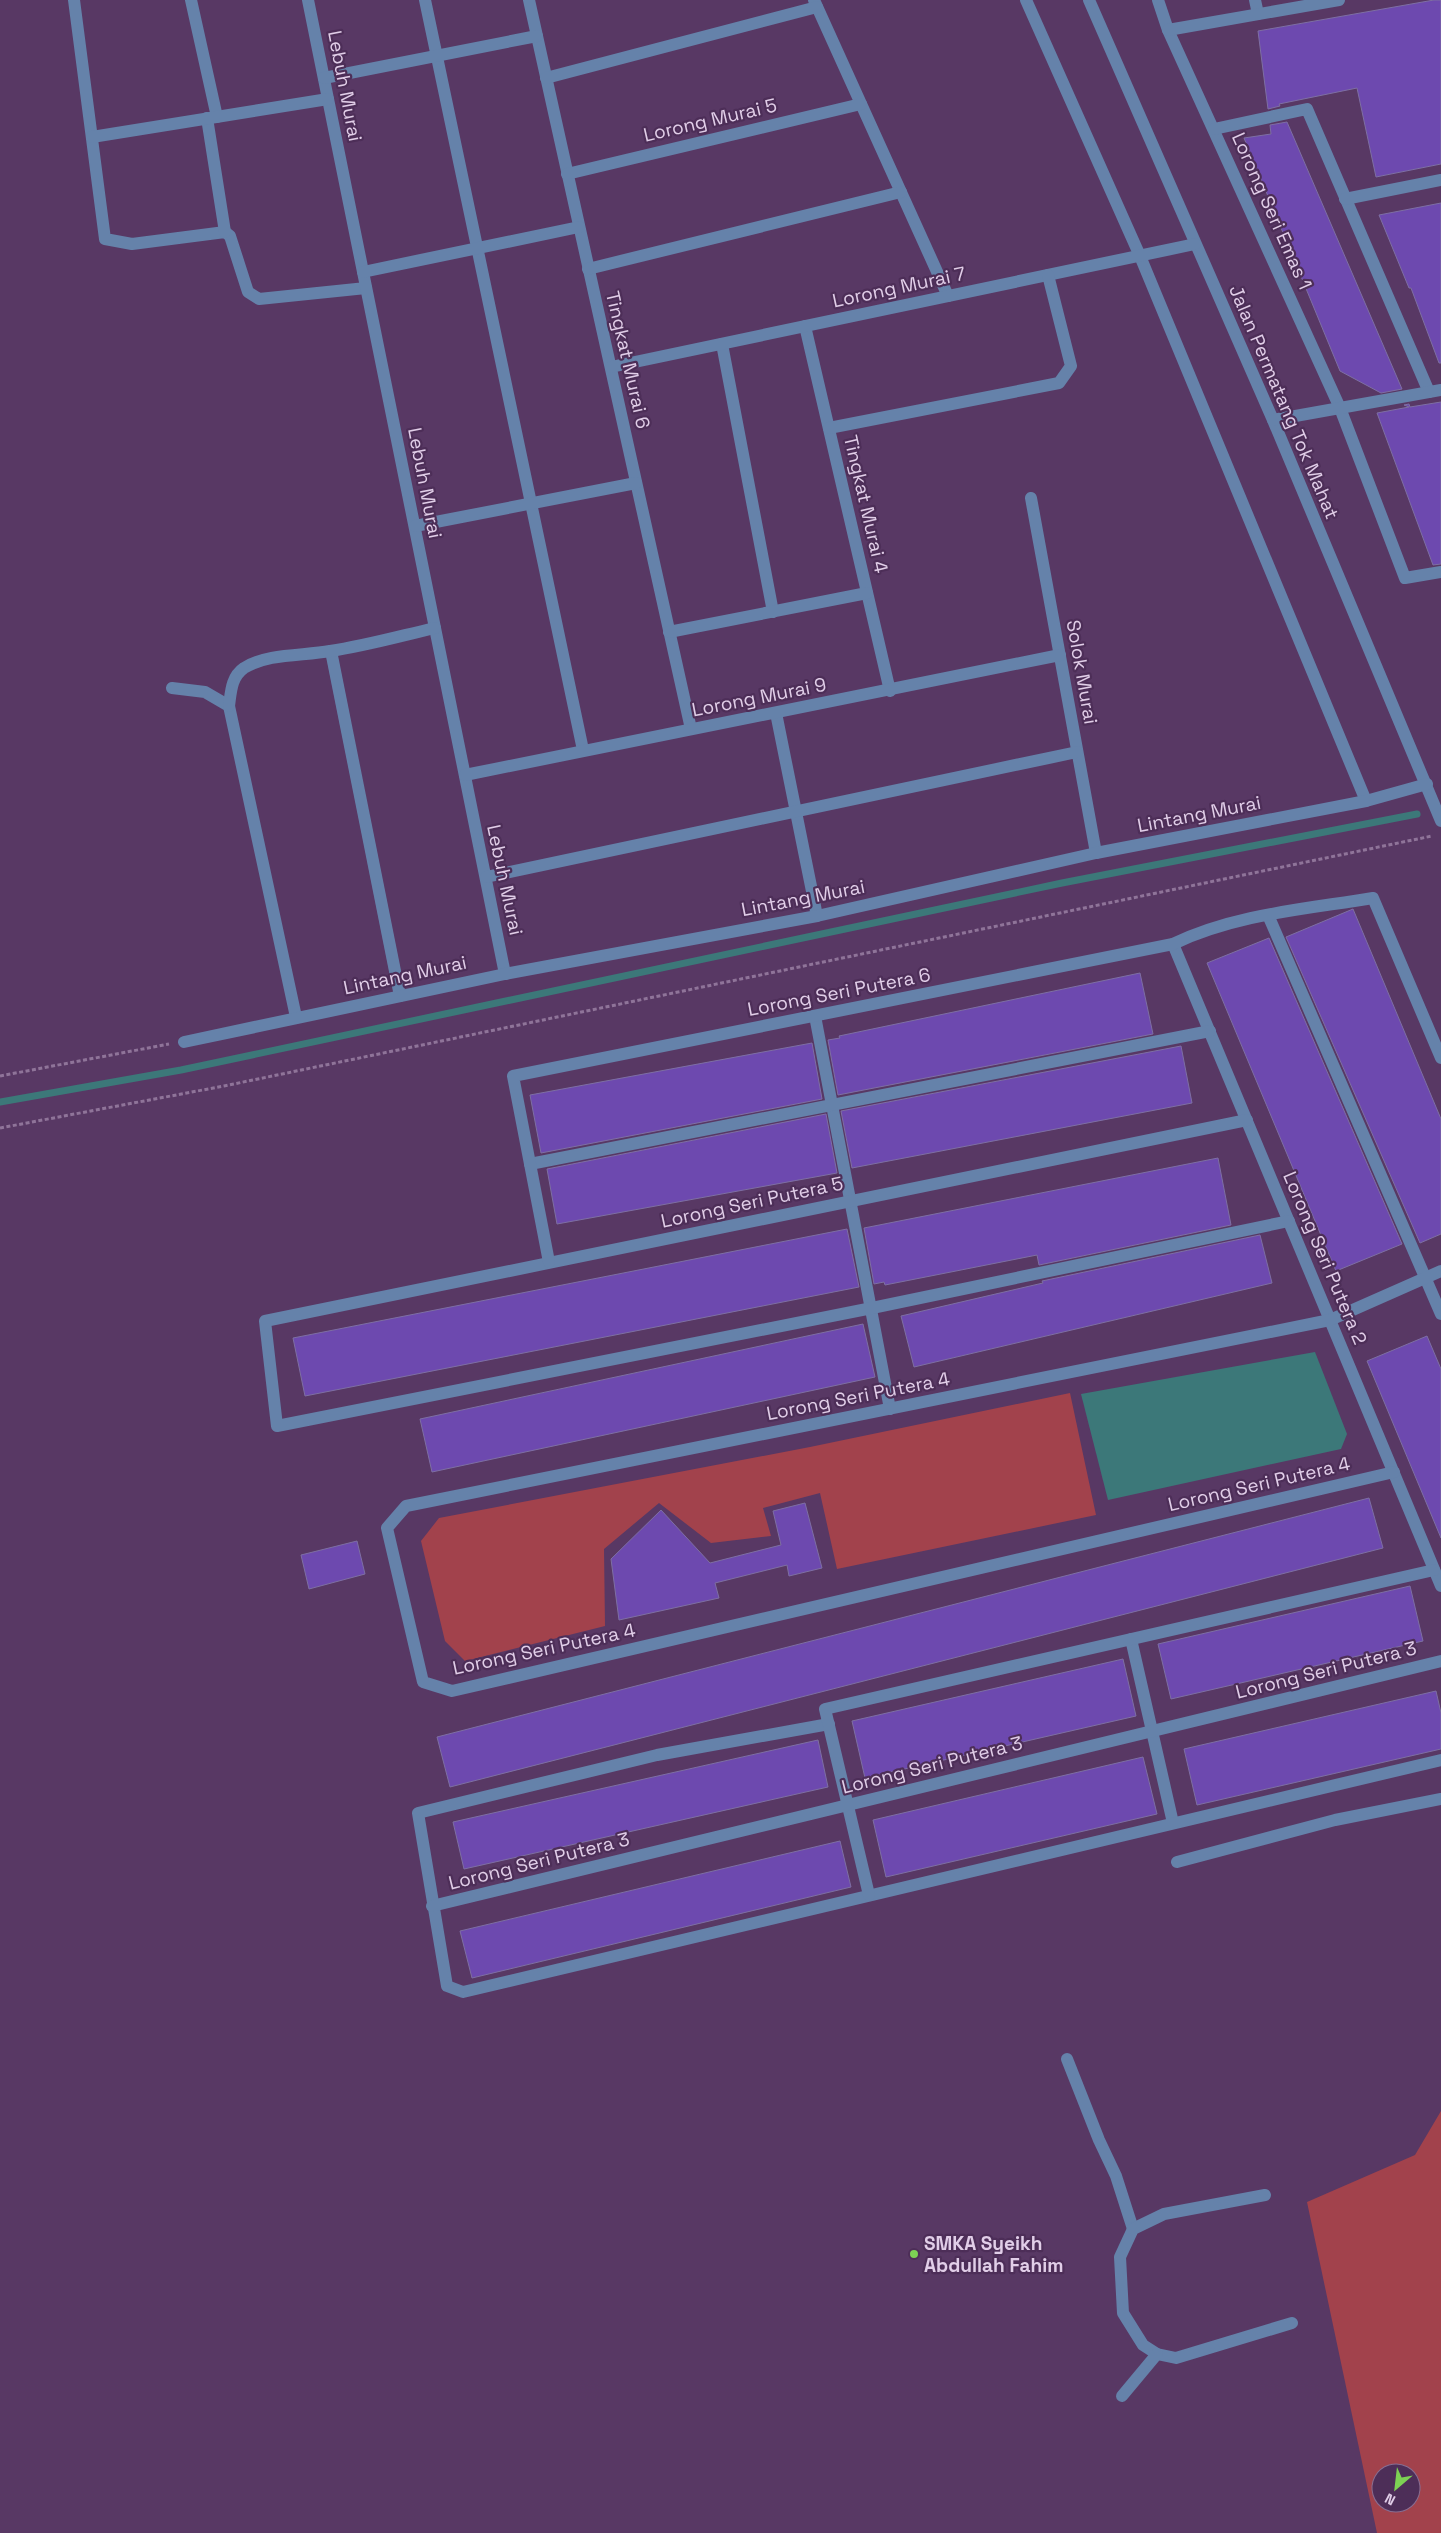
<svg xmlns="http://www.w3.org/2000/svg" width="1441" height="2533" font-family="'Space Grotesk',sans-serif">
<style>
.green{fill:#a2424c;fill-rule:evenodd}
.water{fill:#3c7879}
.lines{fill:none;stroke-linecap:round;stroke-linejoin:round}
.stream{stroke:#3c7879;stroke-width:7}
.building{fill:#6d49af;stroke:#7e6fa3}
.path{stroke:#8f7499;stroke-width:3;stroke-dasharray:4 2.5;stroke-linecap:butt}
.minor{stroke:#6582aa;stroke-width:12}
.poi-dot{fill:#7dd154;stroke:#4d2e58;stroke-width:2}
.labels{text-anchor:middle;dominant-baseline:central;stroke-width:4.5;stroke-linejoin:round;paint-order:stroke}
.street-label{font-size:19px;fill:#e1cee8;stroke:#4d2e58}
.poi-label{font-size:19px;font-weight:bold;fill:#e1cee8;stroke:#4d2e58;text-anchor:start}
</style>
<rect width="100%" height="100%" fill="#583864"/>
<g class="green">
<path d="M1070,1393L1096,1515L837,1569L820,1493L763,1508L771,1536L711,1543L659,1503L604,1549L605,1626L465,1661L445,1641L421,1541L439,1518L810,1447Z"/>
<path d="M1441,2111V2533H1377L1307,2202L1415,2155ZM1381,2473H1411V2503H1381Z"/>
</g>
<path class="water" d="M1315,1352L1347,1434L1341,1449L1108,1500L1081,1394Z"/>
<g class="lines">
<path class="stream" d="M0,1102L181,1070L1062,883L1417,814"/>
</g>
<g class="building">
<path d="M1434,0H1441V164L1376,177L1357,88L1279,104L1280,106L1268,109L1258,31Z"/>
<path d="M1287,122L1402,389L1381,393L1340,371L1244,138L1271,134L1270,125Z"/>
<path d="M1441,203V363H1439L1411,288H1409L1379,215Z"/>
<path d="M1441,402V564L1433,565L1377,413L1409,407L1404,405L1409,404L1410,407Z"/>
<path d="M1353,909L1441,1119V1234L1420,1243L1286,937Z"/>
<path d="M1269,938L1402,1244L1336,1271L1207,963Z"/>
<path d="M1140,973L1153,1034L838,1095L828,1040L840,1038L839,1036Z"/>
<path d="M812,1043L822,1099L541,1153L530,1095Z"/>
<path d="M1181,1046L1192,1103L852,1168L841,1111Z"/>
<path d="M826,1114L837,1173L557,1224L547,1169Z"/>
<path d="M1218,1158L1231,1225L1039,1265L1037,1255L885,1285L884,1282L874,1284L864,1228Z"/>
<path d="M847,1229L859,1287L305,1396L293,1338Z"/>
<path d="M1260,1235L1272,1283L914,1367L901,1316L1043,1283L1042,1281Z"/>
<path d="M863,1324L875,1377L432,1472L420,1419Z"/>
<path d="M1427,1336L1441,1369V1538L1367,1361Z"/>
<path d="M1369,1498L1383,1548L450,1787L437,1737Z"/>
<path d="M805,1503L822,1568L789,1576L787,1565L715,1583L719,1598L619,1620L611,1559L661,1510L710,1563L781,1545L773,1511Z"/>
<path d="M357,1541L365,1574L309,1589L301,1555Z"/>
<path d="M1410,1586L1423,1641L1171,1699L1158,1644Z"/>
<path d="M1123,1659L1136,1716L865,1778L852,1721Z"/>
<path d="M1436,1691L1441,1713V1749L1197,1805L1184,1749Z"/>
<path d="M818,1740L828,1787L464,1869L453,1822Z"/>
<path d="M1143,1757L1157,1814L886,1877L873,1820Z"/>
<path d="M840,1841L851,1887L472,1978L460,1931Z"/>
</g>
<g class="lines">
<g class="path">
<path d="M0,1076L169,1044"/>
<path d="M0,1128L224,1086L1432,836"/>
</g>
<g class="minor">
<path d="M74,0L105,239L132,244L225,232L230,236L248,292L259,299L366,288"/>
<path d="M191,0L217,117"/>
<path d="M308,0L505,974"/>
<path d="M425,0L583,750"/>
<path d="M529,0L691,729"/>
<path d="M814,0L948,296"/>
<path d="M1026,0L1140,256L1366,801"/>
<path d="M1089,0L1273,420L1441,821"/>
<path d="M1158,0L1168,30L1340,408L1405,578L1441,572"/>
<path d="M1255,0L1258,14"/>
<path d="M1168,30L1339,0"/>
<path d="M324,78L537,36"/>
<path d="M546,78L817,7"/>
<path d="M207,118L225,232"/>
<path d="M1214,129L1307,109L1429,392"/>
<path d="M92,137L328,99"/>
<path d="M567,174L861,104"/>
<path d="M1345,199L1441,180"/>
<path d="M588,269L901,192"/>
<path d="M363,272L579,227"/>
<path d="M805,326L890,691"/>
<path d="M722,344L773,612"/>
<path d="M611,367L1195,244"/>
<path d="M1273,420L1441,390"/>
<path d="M829,428L1059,383L1071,366L1048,275"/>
<path d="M1031,498L1096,853"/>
<path d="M415,526L636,483"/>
<path d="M669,632L867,593"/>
<path d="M331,651L400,996"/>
<path d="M172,688L205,692L229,706L296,1017"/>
<path d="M229,706C231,692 231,677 244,668C268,653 303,656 330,651C365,646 400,636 435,628"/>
<path d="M776,713L817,916"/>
<path d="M465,775L1060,655"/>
<path d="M486,877L1077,752"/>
<path d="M1268,915L1441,1314"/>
<path d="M1173,944L1441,1586"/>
<path d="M815,1016L890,1409"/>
<path d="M184,1042L505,974L817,916L1096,853L1366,801L1427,784"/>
<path d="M1247,1120L265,1321L277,1426L872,1308L1289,1221"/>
<path d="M530,1164L1210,1031"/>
<path d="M549,1262L513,1076L1173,944C1235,914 1307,909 1373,898L1441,1058"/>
<path d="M1394,1472L452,1691L423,1682L387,1528L406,1506L416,1504L1330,1320L1441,1271"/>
<path d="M1131,1639L1173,1823"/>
<path d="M829,1724L657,1755L418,1813L447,1986L463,1992L1441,1760"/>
<path d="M1177,1862L1335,1820L1441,1799"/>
<path d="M869,1895L825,1709L1434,1570"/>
<path d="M432,1906L1441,1661"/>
<path d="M1067,2059L1099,2140L1116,2176L1133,2229"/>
<path d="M1265,2195L1164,2214L1133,2229L1120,2257L1123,2313L1143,2345L1157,2354L1176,2358L1292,2323"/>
<path d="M1122,2396L1157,2354"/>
</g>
</g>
<circle class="poi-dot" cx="914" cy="2254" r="5"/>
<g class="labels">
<g class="street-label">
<text transform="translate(345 86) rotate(79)">Lebuh Murai</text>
<text transform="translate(710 120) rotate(-13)">Lorong Murai 5</text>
<text transform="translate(1272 211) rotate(66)">Lorong Seri Emas 1</text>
<text transform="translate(899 287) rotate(-12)">Lorong Murai 7</text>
<text transform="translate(628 360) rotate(77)">Tingkat Murai 6</text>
<text transform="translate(1284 402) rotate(67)">Jalan Permatang Tok Mahat</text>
<text transform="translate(425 483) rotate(79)">Lebuh Murai</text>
<text transform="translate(866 504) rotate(77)">Tingkat Murai 4</text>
<text transform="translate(1082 672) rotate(80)">Solok Murai</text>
<text transform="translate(759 697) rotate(-11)">Lorong Murai 9</text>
<text transform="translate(1199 814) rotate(-11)">Lintang Murai</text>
<text transform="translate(505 880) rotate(78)">Lebuh Murai</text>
<text transform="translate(803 898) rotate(-11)">Lintang Murai</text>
<text transform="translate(405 975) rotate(-12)">Lintang Murai</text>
<text transform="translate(839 992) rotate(-11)">Lorong Seri Putera 6</text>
<text transform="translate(752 1202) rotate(-12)">Lorong Seri Putera 5</text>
<text transform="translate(1325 1258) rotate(67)">Lorong Seri Putera 2</text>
<text transform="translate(858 1396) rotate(-11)">Lorong Seri Putera 4</text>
<text transform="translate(1259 1484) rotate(-13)">Lorong Seri Putera 4</text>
<text transform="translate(544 1649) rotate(-12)">Lorong Seri Putera 4</text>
<text transform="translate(1326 1670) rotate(-14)">Lorong Seri Putera 3</text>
<text transform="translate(932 1765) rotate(-14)">Lorong Seri Putera 3</text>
<text transform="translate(539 1861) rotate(-14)">Lorong Seri Putera 3</text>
</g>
<g class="poi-label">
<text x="924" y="2243">SMKA Syeikh<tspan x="924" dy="22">Abdullah Fahim</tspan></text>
</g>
</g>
<g transform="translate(1396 2488) rotate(208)"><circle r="24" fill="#4d2e58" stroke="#886e92"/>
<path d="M0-4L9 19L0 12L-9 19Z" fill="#7dd154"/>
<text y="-8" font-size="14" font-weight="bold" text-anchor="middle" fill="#e1cee8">N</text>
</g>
</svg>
